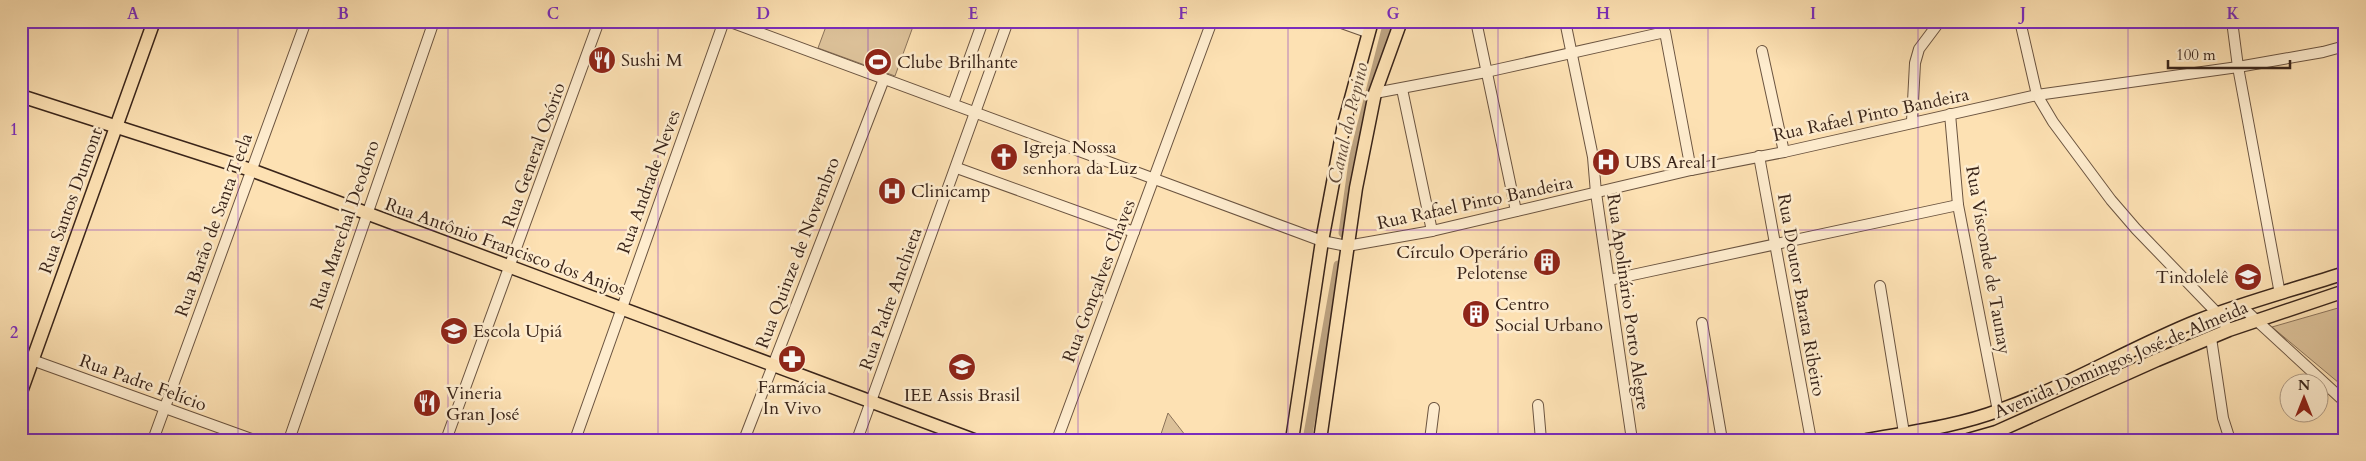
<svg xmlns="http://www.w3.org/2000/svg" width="2366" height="461" font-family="Cardo,serif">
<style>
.green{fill:#dcc199;stroke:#8b735a}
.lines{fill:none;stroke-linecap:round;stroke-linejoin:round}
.canal{stroke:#bba17f;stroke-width:9}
.minor-casing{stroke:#6b5440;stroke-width:12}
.major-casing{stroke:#3a251a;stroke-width:15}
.minor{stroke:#feecce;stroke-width:10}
.major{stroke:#fde1b3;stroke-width:12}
.grid{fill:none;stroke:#7b2cbf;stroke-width:1;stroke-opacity:0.55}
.labels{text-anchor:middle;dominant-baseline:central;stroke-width:5;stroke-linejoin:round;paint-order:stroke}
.poi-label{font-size:18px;fill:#3a251a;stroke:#feecce;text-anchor:start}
.street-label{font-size:18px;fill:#3a251a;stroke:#feecce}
.water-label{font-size:19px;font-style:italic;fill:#614a38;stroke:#feecce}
.neatline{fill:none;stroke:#7b2cbf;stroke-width:2}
.grid-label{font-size:16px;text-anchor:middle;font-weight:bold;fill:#7b2cbf}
</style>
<rect width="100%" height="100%" fill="#fde1b3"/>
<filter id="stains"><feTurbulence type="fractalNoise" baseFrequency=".004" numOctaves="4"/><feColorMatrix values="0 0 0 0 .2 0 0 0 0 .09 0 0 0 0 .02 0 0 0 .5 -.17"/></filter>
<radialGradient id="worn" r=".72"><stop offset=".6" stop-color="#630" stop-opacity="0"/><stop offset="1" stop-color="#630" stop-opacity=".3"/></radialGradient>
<g class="green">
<path d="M828,21H915L895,76L818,48Z"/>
<path d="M2345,306V388L2272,327Z"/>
<path d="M1168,413L1189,440H1159Z"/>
</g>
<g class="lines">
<g class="canal">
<path d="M1343,233L1354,155L1388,21"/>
<path d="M1307,440L1338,265"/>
</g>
<g class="minor-casing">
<g id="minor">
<path d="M728,21L1322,241L1347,246L1432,231L1691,170L1784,152L2037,95L2238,67L2323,52L2345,46"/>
<path d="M1336,21L1367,32"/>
<path d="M1476,21L1516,211"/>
<path d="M1565,21L1593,157L1596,193L1632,440"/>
<path d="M2020,21L2037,95L2053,122L2111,200L2136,229L2218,314L2229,330"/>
<path d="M2232,21L2238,67L2280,294"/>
<path d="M1762,51L1784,152"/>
<path d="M1402,89L1432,231"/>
<path d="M1375,93L1486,72L1665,32L1691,170"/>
<path d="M953,104L983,21"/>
<path d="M1950,114L1958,205L1998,411"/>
<path d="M1912,121L1915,63L1919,49L1940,21"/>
<path d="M1759,156L1811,440"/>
<path d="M957,168L1134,232"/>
<path d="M1609,280L1958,205"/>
<path d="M1880,286L1904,433"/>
<path d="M2242,307L2345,402"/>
<path d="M1702,323L1722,440"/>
<path d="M2211,338L2223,418L2230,440"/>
<path d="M21,356L254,440"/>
<path d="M1538,405L1541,440"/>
<path d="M153,440L306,21"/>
<path d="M289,440L434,21"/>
<path d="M446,440L599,21"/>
<path d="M575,440L724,21"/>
<path d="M744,440L884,79"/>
<path d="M857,440L1008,21"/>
<path d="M1057,440L1212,21"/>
<path d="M1430,440L1434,408"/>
</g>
</g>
<g class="major-casing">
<g id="major">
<path d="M21,96L251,170L974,440"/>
<path d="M21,392L154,21"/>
<path d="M1292,440L1322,241L1344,124L1372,21"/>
<path d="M1320,440L1356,188L1375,93L1401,21"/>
<path d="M1867,440C1911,432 1958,426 2000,410C2068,386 2130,348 2197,321C2245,302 2296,289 2345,273"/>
<path d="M1968,440L1996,432L2157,360L2229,330L2345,291"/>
</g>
</g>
<use href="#minor" class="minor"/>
<use href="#major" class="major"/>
</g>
<path class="grid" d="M238,21V440M448,21V440M658,21V440M868,21V440M1078,21V440M1288,21V440M1498,21V440M1708,21V440M1918,21V440M2128,21V440M21,230H2345"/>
<defs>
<g id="restaurant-disc" transform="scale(1.4375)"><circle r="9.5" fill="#8f2418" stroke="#feecce"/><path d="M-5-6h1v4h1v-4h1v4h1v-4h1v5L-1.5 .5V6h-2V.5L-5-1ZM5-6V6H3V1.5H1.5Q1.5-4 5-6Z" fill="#fff"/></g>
<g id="stadium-disc" transform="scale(1.4375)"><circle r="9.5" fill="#8f2418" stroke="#feecce"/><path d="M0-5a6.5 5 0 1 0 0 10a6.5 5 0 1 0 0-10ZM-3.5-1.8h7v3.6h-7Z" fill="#fff"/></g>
<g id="church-disc" transform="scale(1.4375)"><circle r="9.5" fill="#8f2418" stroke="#feecce"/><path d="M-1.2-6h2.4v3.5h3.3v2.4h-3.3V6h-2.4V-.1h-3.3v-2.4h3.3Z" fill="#fff"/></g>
<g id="hospital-disc" transform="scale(1.4375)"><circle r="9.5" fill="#8f2418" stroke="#feecce"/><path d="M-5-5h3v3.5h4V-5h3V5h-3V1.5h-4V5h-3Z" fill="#fff"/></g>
<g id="building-disc" transform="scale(1.4375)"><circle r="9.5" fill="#8f2418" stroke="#feecce"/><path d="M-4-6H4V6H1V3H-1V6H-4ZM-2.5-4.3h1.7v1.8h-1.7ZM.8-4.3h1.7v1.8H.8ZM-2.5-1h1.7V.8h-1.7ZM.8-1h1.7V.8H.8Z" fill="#fff"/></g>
<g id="school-disc" transform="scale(1.4375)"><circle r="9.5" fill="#8f2418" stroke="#feecce"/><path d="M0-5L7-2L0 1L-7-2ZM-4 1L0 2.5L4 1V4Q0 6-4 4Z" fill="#fff"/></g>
<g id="pharmacy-disc" transform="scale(1.4375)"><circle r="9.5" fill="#8f2418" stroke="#feecce"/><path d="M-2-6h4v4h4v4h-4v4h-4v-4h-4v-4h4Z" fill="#fff"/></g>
</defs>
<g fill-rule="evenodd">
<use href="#restaurant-disc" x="602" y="60"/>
<use href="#stadium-disc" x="878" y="62"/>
<use href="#church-disc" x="1004" y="157"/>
<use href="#hospital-disc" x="1606" y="162"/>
<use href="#hospital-disc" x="892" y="191"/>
<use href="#building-disc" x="1547" y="262"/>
<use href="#school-disc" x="2248" y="277"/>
<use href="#building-disc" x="1476" y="314"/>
<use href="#school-disc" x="454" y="331"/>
<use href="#pharmacy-disc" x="792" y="359"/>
<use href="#school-disc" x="962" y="367"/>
<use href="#restaurant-disc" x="427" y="403"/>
</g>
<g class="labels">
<g class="poi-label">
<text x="621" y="60">Sushi M</text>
<text x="897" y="62">Clube Brilhante</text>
<text x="1023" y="147">Igreja Nossa<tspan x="1023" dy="21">senhora da Luz</tspan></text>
<text x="1625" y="162">UBS Areal I</text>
<text x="911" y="191">Clinicamp</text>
<text x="1528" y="252" text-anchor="end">Círculo Operário<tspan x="1528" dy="21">Pelotense</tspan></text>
<text x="2229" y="277" text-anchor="end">Tindolelê</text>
<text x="1495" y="304">Centro<tspan x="1495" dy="21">Social Urbano</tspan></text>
<text x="473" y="331">Escola Upiá</text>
<text x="792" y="387" text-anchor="middle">Farmácia<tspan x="792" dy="21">In Vivo</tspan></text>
<text x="446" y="393">Vineria<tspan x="446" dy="21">Gran José</tspan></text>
<text x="962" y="395" text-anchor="middle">IEE Assis Brasil</text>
</g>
<g class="street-label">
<text transform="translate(1871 115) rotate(-12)">Rua Rafael Pinto Bandeira</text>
<text transform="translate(534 155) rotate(-70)">Rua General Osório</text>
<text transform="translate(649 182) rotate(-70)">Rua Andrade Neves</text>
<text transform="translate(71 201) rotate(-70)">Rua Santos Dumont</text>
<text transform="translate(1475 203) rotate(-12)">Rua Rafael Pinto Bandeira</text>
<text transform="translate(214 225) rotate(-70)">Rua Barão de Santa Tecla</text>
<text transform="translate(345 225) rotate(-71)">Rua Marechal Deodoro</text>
<text transform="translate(505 247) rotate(20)">Rua Antônio Francisco dos Anjos</text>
<text transform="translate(798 253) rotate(-69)">Rua Quinze de Novembro</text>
<text transform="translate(1988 260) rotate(80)">Rua Visconde de Taunay</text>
<text transform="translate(1099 281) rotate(-69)">Rua Gonçalves Chaves</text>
<text transform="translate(1801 295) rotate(80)">Rua Doutor Barata Ribeiro</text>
<text transform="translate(891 299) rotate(-70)">Rua Padre Anchieta</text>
<text transform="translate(1628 302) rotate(82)">Rua Apolinário Porto Alegre</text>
<text transform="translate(2121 360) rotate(-23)">Avenida Domingos José de Almeida</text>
<text transform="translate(143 383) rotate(20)">Rua Padre Felício</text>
</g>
<g class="water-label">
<text transform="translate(1348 123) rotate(-77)">Canal do Pepino</text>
</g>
</g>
<rect width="2366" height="461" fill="none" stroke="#fde1b3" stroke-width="55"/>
<g transform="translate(2304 398)"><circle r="24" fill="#feecce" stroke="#b09c86"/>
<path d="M0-4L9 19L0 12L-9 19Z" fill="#8f2418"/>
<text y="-8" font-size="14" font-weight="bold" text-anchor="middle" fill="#3a251a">N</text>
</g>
<path d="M2168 60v8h122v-8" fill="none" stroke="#3a251a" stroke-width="2.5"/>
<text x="2176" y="60" font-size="15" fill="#3a251a" stroke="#feecce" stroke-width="4" paint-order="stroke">100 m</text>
<rect x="28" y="28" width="2310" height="406" class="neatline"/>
<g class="grid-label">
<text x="133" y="19">A</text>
<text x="343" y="19">B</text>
<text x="553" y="19">C</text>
<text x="763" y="19">D</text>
<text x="973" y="19">E</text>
<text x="1183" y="19">F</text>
<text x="1393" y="19">G</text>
<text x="1603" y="19">H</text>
<text x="1813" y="19">I</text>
<text x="2023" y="19">J</text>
<text x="2233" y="19">K</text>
<text x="14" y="135">1</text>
<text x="14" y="338">2</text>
</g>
<rect width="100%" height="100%" filter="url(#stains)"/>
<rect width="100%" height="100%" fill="url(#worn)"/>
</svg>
